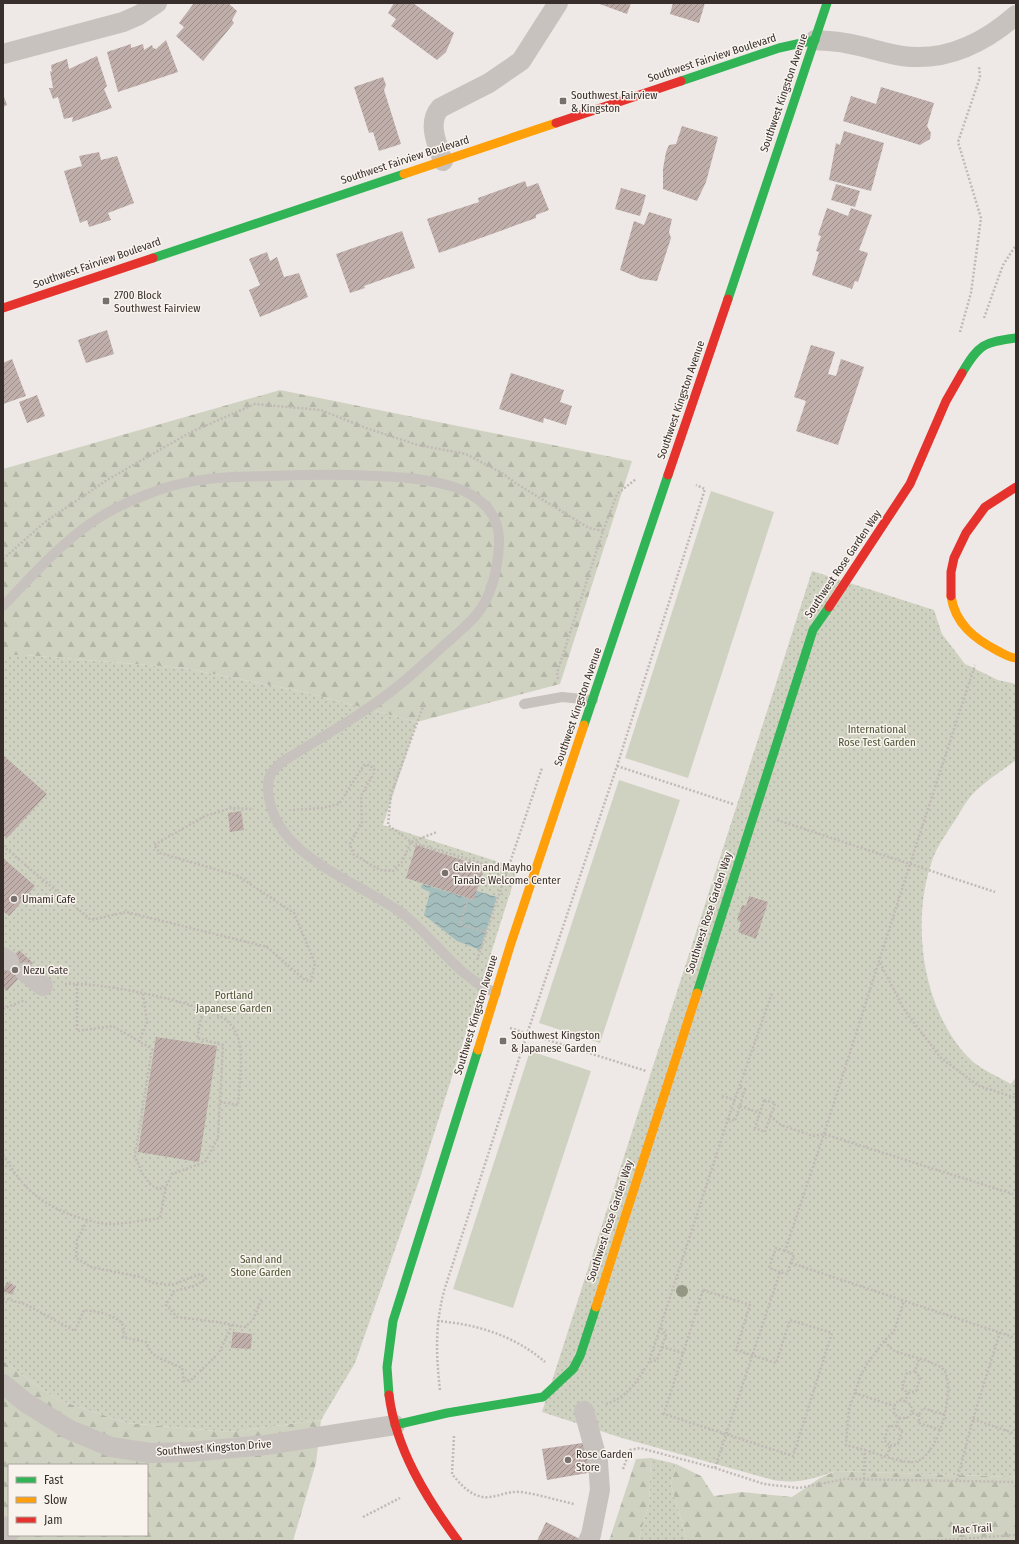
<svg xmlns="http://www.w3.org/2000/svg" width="1019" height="1544" font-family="'Fira Sans Condensed',sans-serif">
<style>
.grass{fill:url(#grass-dots)}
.forest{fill:url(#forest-firs);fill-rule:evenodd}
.pitch{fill:#d0d2c1}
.water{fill:url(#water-waves)}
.building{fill:url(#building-hatch)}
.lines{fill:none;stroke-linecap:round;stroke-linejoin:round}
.path{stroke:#c0bab6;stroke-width:2.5;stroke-dasharray:2 2;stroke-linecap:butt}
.lane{stroke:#c7c2be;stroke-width:10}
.street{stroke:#c7c2be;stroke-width:20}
.fast{stroke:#30b455;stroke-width:9}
.slow{stroke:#ff9f0a;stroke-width:9}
.jam{stroke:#e5322d;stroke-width:9}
.tree{fill:#949783}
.poi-dot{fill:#78706d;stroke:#f9f3ee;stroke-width:1.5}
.labels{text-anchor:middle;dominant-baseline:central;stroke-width:3;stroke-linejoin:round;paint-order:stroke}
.street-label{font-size:11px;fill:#382f2c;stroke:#f9f3ee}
.poi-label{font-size:11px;fill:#382f2c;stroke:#f9f3ee;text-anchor:start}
.park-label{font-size:11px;fill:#4a5432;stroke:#f9f3ee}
</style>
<defs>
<pattern id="grass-dots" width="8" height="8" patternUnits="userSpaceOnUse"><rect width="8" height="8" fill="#d0d2c1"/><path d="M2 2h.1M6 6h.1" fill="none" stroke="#b3b5a6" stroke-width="1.8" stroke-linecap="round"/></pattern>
<pattern id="forest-firs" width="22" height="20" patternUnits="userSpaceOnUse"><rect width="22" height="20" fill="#d0d2c1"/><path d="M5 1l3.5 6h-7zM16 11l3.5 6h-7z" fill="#b3b5a6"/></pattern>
<pattern id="water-waves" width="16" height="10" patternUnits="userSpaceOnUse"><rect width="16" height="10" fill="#a4bebd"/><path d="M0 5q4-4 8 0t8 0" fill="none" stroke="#879b9a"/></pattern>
<pattern id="building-hatch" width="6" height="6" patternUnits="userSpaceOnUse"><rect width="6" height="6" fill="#bfaeaa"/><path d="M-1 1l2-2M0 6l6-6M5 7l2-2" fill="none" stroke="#9c8e8b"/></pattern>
</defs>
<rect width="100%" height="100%" fill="#eee9e6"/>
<g class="grass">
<path d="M812,571L934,610L942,634L965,664L998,680L1016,684V760C1002,771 982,783 971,796C965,803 960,812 956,819C948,831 938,845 933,858C910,921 922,1010 969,1058C978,1068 999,1077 1011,1084L1016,1077V1477L836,1471C812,1479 798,1484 773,1480L622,1438L542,1412Z"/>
<path d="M3,655H25L184,668L304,692L417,722L383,825L518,868L420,1178L355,1363L321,1420L229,1432L127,1423L58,1400L3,1361Z"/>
<path d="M651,1458L676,1464L671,1485L687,1541H639L640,1534L649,1505Z"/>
</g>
<g class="forest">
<path d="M280,390L632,461L560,684L417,722L304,692L184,668L25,655H3V469Z"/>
<path d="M3,1361L58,1400L127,1423L229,1432L321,1420L316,1463L293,1541H3ZM9,1465H147V1535H9Z"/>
<path d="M651,1458L649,1505L640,1534L639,1541H609L636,1459Z"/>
<path d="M676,1464L701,1476L714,1496L742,1492L792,1497L820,1478L836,1471L1016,1477V1541H687L671,1485Z"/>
</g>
<g class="pitch">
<path d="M711,491L774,512L688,778L625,758Z"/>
<path d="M619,780L680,800L600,1043L539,1023Z"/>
<path d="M530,1051L591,1071L513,1308L453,1289Z"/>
</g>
<path class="water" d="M423,884L473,900L477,891L497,897L480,950L457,941L424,915L430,892L421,888Z"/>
<g class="building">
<path d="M194,3H228L237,11L232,20L234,23L203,61L176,36L184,27L179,23Z"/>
<path d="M394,3H413L454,33L446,52L437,60L391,26L396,19L388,13Z"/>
<path d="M597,3H631L627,14Z"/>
<path d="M673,3H705L699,23L670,14Z"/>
<path d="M166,40L178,72L118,92L107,52L131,44V48L143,44L144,50L152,45L153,48L156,49Z"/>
<path d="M97,56L107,86L104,89L112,108L72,122L73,117L64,119L58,97L53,99L49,88H53L50,71L52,72L51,65L67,59L69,69Z"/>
<path d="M383,77L386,85L384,90L401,144L379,151L373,132L369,133L354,87Z"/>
<path d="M881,87L934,103L927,126L931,133L930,139L920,145L843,121L851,96L876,104Z"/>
<path d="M3,94L7,105L3,107Z"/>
<path d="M682,126L718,137L706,182L697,201L663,189V169L666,152L669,145L676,144Z"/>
<path d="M844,131L884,143L871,191L829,180L836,143L840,145Z"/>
<path d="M99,152L101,160L117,156L134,203L108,213L111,220L89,227L87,220L80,223L64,171L82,166L79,156Z"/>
<path d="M525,181L527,187L538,183L549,210L536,215V218L439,253L427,219L479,202L478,198Z"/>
<path d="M836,184L860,191L855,207L831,200Z"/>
<path d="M621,188L646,195L640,216L615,209Z"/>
<path d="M827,208L848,216L851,208L872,215L859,250L868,253L858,282L855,281L852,289L812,275L819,252L816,251L821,236L818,235Z"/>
<path d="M649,212L672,219L669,232L671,238L657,281L641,279L620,270L634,221L644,225Z"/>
<path d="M402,231L415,268L364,286L365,288L350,293L336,254Z"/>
<path d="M267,252L270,261L277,257L284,277L299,273L308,297L260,317L249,290L260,285L249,259Z"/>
<path d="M107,330L114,354L86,363L78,340Z"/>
<path d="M811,345L835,352L828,374L836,376L841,359L864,367L838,445L796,431L806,401L794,397Z"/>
<path d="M12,359L26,396L3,404V363Z"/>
<path d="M511,373L564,390L560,402L572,406L566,425L544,418L543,423L499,409Z"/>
<path d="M37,395L45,416L27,423L19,402Z"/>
<path d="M3,755L47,794L7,838L3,835Z"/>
<path d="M241,811L244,830L230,832L228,813Z"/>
<path d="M416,845L484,867L474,900L406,878Z"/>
<path d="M3,858L35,886L9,916L3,911Z"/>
<path d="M749,896L768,902L756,939L738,932L741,922L737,920L742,905L746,906Z"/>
<path d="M19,950L33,963L7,991L3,987V968Z"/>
<path d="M156,1037L217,1046L199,1162L138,1152Z"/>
<path d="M7,1282L16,1286L12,1295L3,1291Z"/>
<path d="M233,1332L252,1334L251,1349L231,1348Z"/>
<path d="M589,1442L593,1472L547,1480L542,1449Z"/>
<path d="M546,1522L584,1541H537Z"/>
</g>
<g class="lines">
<g class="path">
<path d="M984,318L1003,265L1016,245"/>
<path d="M960,332L971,293L981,218L958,142L980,77L979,66"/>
<path d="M3,559L45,522L107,480L191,432L255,404L321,410L366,428L418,445L466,454L502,473L517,484L589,528L603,531"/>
<path d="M558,679L557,673L603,531L617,494L636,479"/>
<path d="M424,704L391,794L388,825L411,842L507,871"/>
<path d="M617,766L733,804"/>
<path d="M293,810L322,808L339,804L364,765H369L374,769V773L361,796L362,822L350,844L353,854L380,870L393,871L402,862L411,842L437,832"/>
<path d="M777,820L995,892"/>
<path d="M3,846L91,920L126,912L267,947L305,980L311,981L315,963L294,913L238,876L160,853L154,845L205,816L231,808L254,809"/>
<path d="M468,898L460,924L485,932"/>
<path d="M477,960L542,768"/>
<path d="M880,963L905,1011L941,1058L979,1086L1016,1098"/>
<path d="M65,984C96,981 202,1002 227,1021C230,1023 234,1029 236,1033C245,1049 239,1086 238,1105L220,1102"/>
<path d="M77,984V1031L113,1026L152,1049L135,1156L142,1173L151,1185L159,1189L166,1187L172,1174L205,1162L218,1138L223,1045L197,1038L203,1009"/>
<path d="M3,1009L25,1000"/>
<path d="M510,1028L646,1071"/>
<path d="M139,1042L147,1022L143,993"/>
<path d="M722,1096L735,1100"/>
<path d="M764,1100L775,1103L765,1132L755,1128Z"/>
<path d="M740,1106L760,1113"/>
<path d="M770,1116L781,1125L813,1136L824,1134L1016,1195"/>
<path d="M728,1119L735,1121L745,1089L739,1087"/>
<path d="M3,1155C12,1168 20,1183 33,1193C50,1209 91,1225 114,1224C129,1223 145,1220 160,1218L166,1187"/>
<path d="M791,1263L1016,1338"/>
<path d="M780,1272L769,1268L776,1248L785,1251"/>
<path d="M703,1290L750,1305L736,1350L776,1363L790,1320L832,1333L793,1456L664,1414Z"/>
<path d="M3,1298L25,1304L75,1331L84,1310C99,1312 110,1313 122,1323L124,1330L123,1337L146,1342L150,1351L157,1357L182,1368L184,1381L191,1380L219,1353L232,1325L217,1322L177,1317L166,1305L174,1291L194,1286L206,1279L200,1274L172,1285L153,1283L141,1277L91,1267L76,1258L77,1240L87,1221"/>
<path d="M437,1321C477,1324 515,1336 545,1362"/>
<path d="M232,1325L245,1327L253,1320L262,1298"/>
<path d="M662,1347L683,1353"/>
<path d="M650,1362L657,1360L666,1335L661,1328"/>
<path d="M440,1390C436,1354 435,1326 444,1291L527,1034L617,766L705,489L696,485"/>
<path d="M855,1393L894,1406"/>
<path d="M908,1393L916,1391L920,1378L915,1371"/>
<path d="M606,1404C627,1398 638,1380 649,1362L728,1119L772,993"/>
<path d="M912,1413L919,1415L923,1408L945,1415"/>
<path d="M919,1415V1423L940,1430"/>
<path d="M899,1418H907L912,1413L911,1405L905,1401"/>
<path d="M973,1419L1016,1434"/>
<path d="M454,1436L452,1474C461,1485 473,1499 490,1497C500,1496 508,1491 520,1492C538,1494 556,1500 574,1504"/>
<path d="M890,1446L898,1444L902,1431L896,1426"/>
<path d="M865,1450C876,1453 908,1466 918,1461C939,1452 955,1392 945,1372C939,1361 906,1356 895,1351C891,1349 887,1344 884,1341"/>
<path d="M887,1456L890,1446L884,1440L889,1426H896L899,1418L894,1414V1406L899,1400L905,1401L908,1393L902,1388L907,1373L915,1371L919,1359"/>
<path d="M715,1468L780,1272L787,1274L794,1254L785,1251L824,1134L910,864L975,665"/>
<path d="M623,1469L630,1450L640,1448L715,1468L764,1484L799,1488L845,1479L1016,1482"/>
<path d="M864,1479L865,1450L846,1445L849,1409L861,1375L867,1364L884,1341L894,1331L904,1301"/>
<path d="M957,1480L973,1419L1000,1332"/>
<path d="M363,1517L400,1498"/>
<path d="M929,1541L1016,1535"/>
</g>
<g class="lane">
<path d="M3,606C31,577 58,546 91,523C111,509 136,498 159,490C195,477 232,477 269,476C296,475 323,474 350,475C397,477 501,474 499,543C498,564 494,588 482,607C472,623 455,635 441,648C427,661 413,674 398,686C364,714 323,736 285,760C269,772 266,778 269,798C279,860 364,883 407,917C437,942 459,978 496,993"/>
<path d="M524,704L562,697L593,700"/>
</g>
<g class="street">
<path d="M815,40C825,41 835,41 845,43C864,46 883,53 902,56C946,62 984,43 1016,15"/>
<path d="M3,54L123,22L139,15L157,3"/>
<path d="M443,161C437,144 427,123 440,108L489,83L521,61L558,3"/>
<path d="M3,957L9,961"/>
<path d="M25,972L43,986"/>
<path d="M3,1384L25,1402L68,1429L111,1447L150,1453L189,1452L266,1445L395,1425"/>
<path d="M584,1411L598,1462L600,1490L591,1535L588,1541"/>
<path d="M3,1526L9,1533"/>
</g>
<g class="fast">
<path d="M681,81L779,48L815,40"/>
<path d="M153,258L404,174"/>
<path d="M728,299L827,3"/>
<path d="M962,373C979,344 984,342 1016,338"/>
<path d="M584,725L668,475"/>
<path d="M697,993L813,630L829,607"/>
<path d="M389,1395L387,1367L393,1321L478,1050"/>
<path d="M395,1425L447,1413L543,1397L573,1369L580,1356L596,1307"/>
</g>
<g class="slow">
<path d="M404,174L556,123"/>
<path d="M951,596C955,624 975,639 998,651C1004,654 1010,658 1016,658"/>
<path d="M478,1050L511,943L584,725"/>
<path d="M596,1307L697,993"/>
</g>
<g class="jam">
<path d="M556,123L681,81"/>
<path d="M3,308L153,258"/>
<path d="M668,475L728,299"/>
<path d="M951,596V572L954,558L966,533L985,507L1016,487"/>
<path d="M829,607L910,484L946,401L962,373"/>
<path d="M389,1395C396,1449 426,1498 458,1541"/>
</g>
</g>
<circle class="tree" cx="682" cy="1291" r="6"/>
<g class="poi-dot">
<rect x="559" y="97" width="8" height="8" rx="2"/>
<rect x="102" y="297" width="8" height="8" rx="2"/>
<circle cx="445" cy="873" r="4"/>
<circle cx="14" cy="899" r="4"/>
<circle cx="15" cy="970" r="4"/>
<rect x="499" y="1037" width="8" height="8" rx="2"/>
<circle cx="568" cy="1460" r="4"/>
</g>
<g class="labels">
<g class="street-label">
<text transform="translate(712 58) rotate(-18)">Southwest Fairview Boulevard</text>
<text transform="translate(784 93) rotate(-71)">Southwest Kingston Avenue</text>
<text transform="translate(405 160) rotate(-18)">Southwest Fairview Boulevard</text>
<text transform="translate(97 263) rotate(-19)">Southwest Fairview Boulevard</text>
<text transform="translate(681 400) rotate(-71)">Southwest Kingston Avenue</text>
<text transform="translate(843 564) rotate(-56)">Southwest Rose Garden Way</text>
<text transform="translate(578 707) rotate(-71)">Southwest Kingston Avenue</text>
<text transform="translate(709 913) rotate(-72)">Southwest Rose Garden Way</text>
<text transform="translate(476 1015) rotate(-73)">Southwest Kingston Avenue</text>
<text transform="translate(610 1221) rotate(-72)">Southwest Rose Garden Way</text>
<text transform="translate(214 1448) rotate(-4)">Southwest Kingston Drive</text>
<text transform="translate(972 1529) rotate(-3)">Mac Trail</text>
</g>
<g class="poi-label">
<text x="571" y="95">Southwest Fairview<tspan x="571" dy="13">&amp; Kingston</tspan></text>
<text x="114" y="295">2700 Block<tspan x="114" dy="13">Southwest Fairview</tspan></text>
<text x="453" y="867">Calvin and Mayho<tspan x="453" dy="13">Tanabe Welcome Center</tspan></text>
<text x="22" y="899">Umami Cafe</text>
<text x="23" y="970">Nezu Gate</text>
<text x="511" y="1035">Southwest Kingston<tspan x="511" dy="13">&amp; Japanese Garden</tspan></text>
<text x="576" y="1454">Rose Garden<tspan x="576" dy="13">Store</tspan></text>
</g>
<g class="park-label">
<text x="877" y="729">International<tspan x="877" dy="13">Rose Test Garden</tspan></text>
<text x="234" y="995">Portland<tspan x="234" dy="13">Japanese Garden</tspan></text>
<text x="261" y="1259">Sand and<tspan x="261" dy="13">Stone Garden</tspan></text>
</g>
</g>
<rect width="1019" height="1544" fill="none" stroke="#382f2c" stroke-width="8"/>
<rect x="8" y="1464" width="140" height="72" fill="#f9f3ee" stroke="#aca5a0"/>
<rect x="16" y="1477" width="20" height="6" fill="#30b455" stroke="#aca5a0"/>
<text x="44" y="1484" font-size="12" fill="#382f2c">Fast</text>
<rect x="16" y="1497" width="20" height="6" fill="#ff9f0a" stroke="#aca5a0"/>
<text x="44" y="1504" font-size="12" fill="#382f2c">Slow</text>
<rect x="16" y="1517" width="20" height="6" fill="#e5322d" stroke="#aca5a0"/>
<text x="44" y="1524" font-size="12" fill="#382f2c">Jam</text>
</svg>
